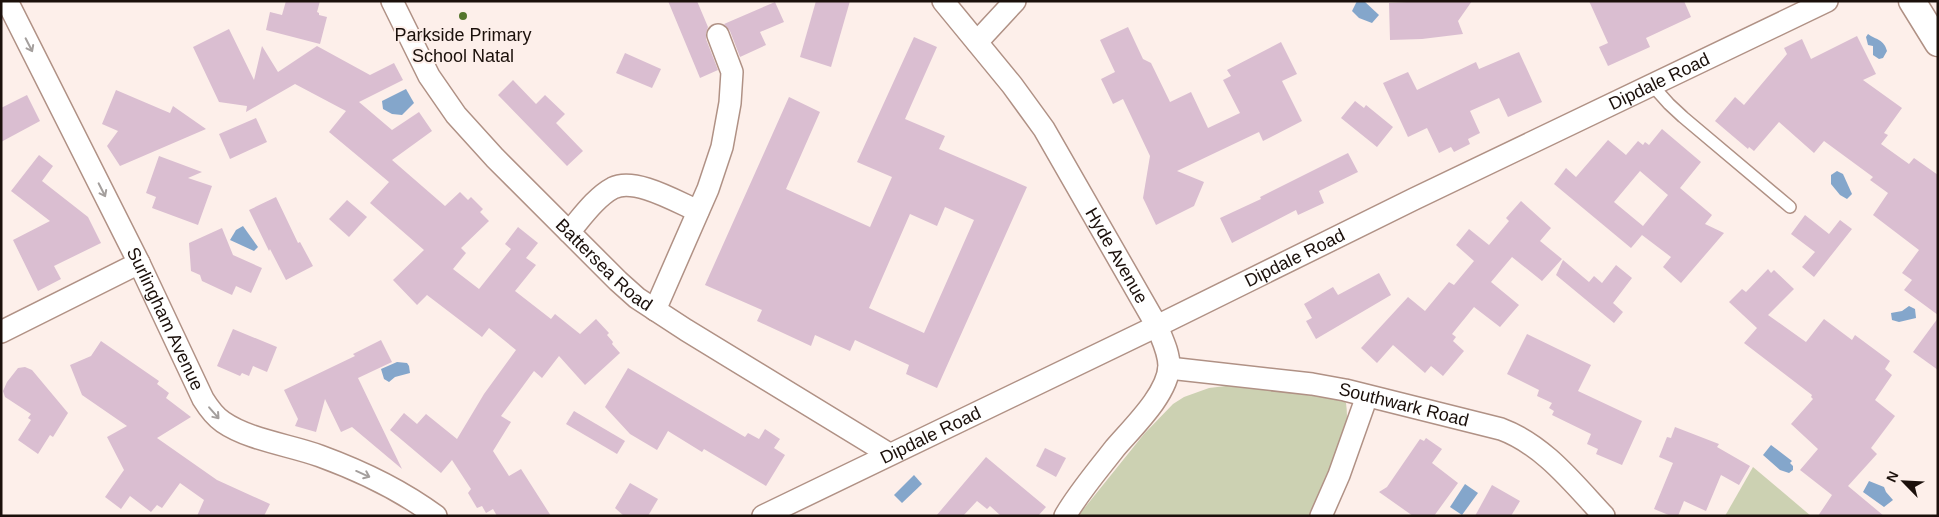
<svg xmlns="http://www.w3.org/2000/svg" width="1939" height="517" font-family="Arial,sans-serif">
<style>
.green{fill:#ccd1b2}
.water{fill:#84a6cb}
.building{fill:#dabed1;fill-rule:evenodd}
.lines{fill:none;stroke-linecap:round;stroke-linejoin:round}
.service-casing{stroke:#b09185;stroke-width:14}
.minor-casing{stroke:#b09185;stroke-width:24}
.tertiary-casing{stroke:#b09185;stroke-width:29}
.service{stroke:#fff;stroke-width:11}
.minor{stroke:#fff;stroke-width:21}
.tertiary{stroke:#fff;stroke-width:26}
.oneway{stroke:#a49f9d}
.poi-dot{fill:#54752c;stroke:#fdefea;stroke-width:2}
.labels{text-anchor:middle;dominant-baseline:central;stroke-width:4;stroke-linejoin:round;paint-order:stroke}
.poi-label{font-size:18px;fill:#1b100b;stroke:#fdefea}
.street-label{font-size:18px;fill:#1b100b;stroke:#fdefea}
</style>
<rect width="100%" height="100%" fill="#fdefea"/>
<g class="green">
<path d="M1234,385L1278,387L1342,399L1346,403C1352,442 1328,481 1314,516H1078L1144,434L1173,404L1184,397L1209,388Z"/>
<path d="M1753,467L1811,516H1725Z"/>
</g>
<g class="water">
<path d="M1357,1H1364L1379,15L1372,23L1359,18L1352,11Z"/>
<path d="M1868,34C1876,40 1884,39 1887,51L1883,58L1879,59L1873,55V46L1868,45L1866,37Z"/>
<path d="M406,89L414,103L402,115L392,114L383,109L382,101Z"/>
<path d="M1837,171L1843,174L1852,194L1847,199L1840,195L1831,184V175Z"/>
<path d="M243,226L258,247L254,251L230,240L236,230Z"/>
<path d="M1909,306L1915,309L1916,318L1899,322L1892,320L1891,313L1902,311Z"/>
<path d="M397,362L407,363L409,366L410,373L395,377L389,382L384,379L381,369Z"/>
<path d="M1771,445L1792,461L1790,463L1793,466V470L1789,473L1780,470L1763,455Z"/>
<path d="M914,475L922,484L902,503L894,495Z"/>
<path d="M1869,481L1884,487L1886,492L1893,500L1884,507L1863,492Z"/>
<path d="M1465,484L1478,493L1462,515L1450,507Z"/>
</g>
<g class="building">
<path d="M286,1H320L317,12L319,13V15L327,17L320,44L266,30L270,12L282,15Z"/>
<path d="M668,1H697L708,27L706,33V39L718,70L700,78Z"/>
<path d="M816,1H850L831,67L800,57Z"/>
<path d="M1425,1H1472L1458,21L1463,34L1422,39L1390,40L1389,3Z"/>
<path d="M1589,1H1684L1691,17L1646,38L1650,47L1608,66L1599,47L1608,43Z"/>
<path d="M775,2L784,22L760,32L766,45L740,57L730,31L724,24Z"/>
<path d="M1128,27L1143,59L1151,63L1170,102L1191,92L1208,128L1240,113L1223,80L1231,76L1227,70L1281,42L1297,74L1282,81L1302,121L1263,141L1259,132L1177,171L1204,182L1194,206L1156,225L1143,198L1150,156L1123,99L1113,104L1101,79L1115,72L1100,40Z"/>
<path d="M229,29L254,80L262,46L278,72L317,46L370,75L394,63L403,80L359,102L392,130L419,112L432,131L392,160L445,206L460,192L468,200L471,197L483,209L480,212L489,221L461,248L466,253L453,269L479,289L511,249L505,244L518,227L538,243L526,258L536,265L515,291L551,319L555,314L580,334L596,319L609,333L607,335L613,342L612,344L620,353L585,385L559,356L542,378L534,371L501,416L511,422L493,451L509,476L521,469L551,516H497L493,509L486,513L482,506L477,508L468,493L471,489L452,460L441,473L390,430L404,413L417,424L426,414L457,439L484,394L516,350L489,328L482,337L427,295L417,305L393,280L424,250L370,203L389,182L329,132L346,111L295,84L246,112L247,106L219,102L193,47Z"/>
<path d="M1857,36L1876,74L1863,80L1902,108L1884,133L1888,135L1881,144L1909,164L1914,158L1938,175V315L1904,290L1912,280L1902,273L1919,250L1873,215L1888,193L1870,180L1873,177L1824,141L1814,153L1779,122L1754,151L1749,147L1748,149L1715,121L1735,97L1744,105L1787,54L1784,48L1802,39L1811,59Z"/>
<path d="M914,37L937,47L905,119L945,136L939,149L1027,187L937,388L906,374L909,365L855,340L850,351L815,335L811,346L757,321L762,310L705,285L789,97L820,112L786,189L870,227L892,177L857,162ZM945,207L974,220L924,333L869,308L910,214L937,226Z"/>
<path d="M1519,52L1542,102L1508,117L1499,98L1470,111L1480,133L1468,139L1470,144L1454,152L1451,147L1439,153L1427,128L1408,137L1383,83L1408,72L1417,90L1476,62L1479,69Z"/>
<path d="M625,53L661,69L652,88L616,73Z"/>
<path d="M513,80L536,104L545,95L565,114L556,123L583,151L567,166L498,95Z"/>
<path d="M116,90L170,113L173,106L206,129L120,166L107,146L118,131L102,124Z"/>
<path d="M27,95L40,121L1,142V108Z"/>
<path d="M1355,101L1364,108L1366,105L1393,127L1377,147L1341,118Z"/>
<path d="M256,118L267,142L230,159L219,134Z"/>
<path d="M1662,129L1701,162L1680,188L1712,215L1705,224L1724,233L1681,283L1663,267L1671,257L1642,235L1631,248L1554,184L1566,168L1576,177L1608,140L1626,155L1638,141L1643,145L1645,142L1649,145ZM1640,171L1668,195L1643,226L1614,202Z"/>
<path d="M1348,153L1358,172L1319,191L1324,203L1298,215L1296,210L1232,243L1220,218L1261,199L1260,197Z"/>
<path d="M39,155L53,166L42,181L88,217L101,243L54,266L61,279L38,291L13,240L50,221L11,191Z"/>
<path d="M159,156L202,172L188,178L212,186L198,225L152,208L156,197L146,193Z"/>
<path d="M276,197L298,243L300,242L313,266L286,280L270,249L269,251L249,210Z"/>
<path d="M347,200L367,217L349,237L329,219Z"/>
<path d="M1521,201L1551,228L1540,241L1562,259L1542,281L1512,257L1491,282L1519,305L1500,327L1474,307L1452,334L1456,337L1453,341L1464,351L1443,376L1431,366L1425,373L1393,345L1377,363L1361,348L1408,297L1425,311L1449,282L1454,285L1474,261L1456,245L1469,229L1489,245L1509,221L1506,218Z"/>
<path d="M1805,215L1829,234L1840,220L1852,229L1814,277L1802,267L1815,252L1791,234Z"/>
<path d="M222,228L233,255L262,268L251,293L236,286L232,295L202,281L200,275L191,271L189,243Z"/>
<path d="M1563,260L1589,282L1594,276L1602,283L1616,265L1632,278L1613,303L1623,312L1614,323L1556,275Z"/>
<path d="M1768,269L1771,273L1774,270L1794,289L1768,315L1806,342L1824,319L1852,340L1855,335L1890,361L1885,369L1892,375L1875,400L1895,416L1871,448L1877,454L1848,486L1884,516H1818L1832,495L1800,470L1818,449L1791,424L1813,399L1811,397L1812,395L1744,343L1757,328L1729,302L1742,289L1746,292Z"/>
<path d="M1379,273L1391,295L1316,339L1306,321L1312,318L1304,304L1333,287L1338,295Z"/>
<path d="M1938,318V370L1913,352Z"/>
<path d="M233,329L277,347L267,372L253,366L249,376L242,373L240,376L217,366Z"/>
<path d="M1527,334L1591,365L1578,391L1642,421L1622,465L1596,454L1598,449L1587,444L1591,434L1552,415L1554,411L1549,408L1552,403L1537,396L1539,390L1507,374Z"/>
<path d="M381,340L392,362L358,378L402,469L352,427L341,432L325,399L316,432L295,426L298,419L284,390L355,356L353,354Z"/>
<path d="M101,341L159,381L157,384L169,393L166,398L191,417L157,438L217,480L270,504L264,516H197L204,500L180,483L162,508L157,505L151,512L130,496L121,509L105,497L124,470L107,437L127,426L82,395L70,365L91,356Z"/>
<path d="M25,367L32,370L68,413L53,437L50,435L38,454L18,440L31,420L28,418L31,414L5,397L3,391L7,382L18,368Z"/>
<path d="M628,368L745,437L748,433L759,439L765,429L780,439L774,448L785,455L766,486L704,449L702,452L668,431L657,450L630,434L605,407Z"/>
<path d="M574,411L625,441L617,454L566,424Z"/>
<path d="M1675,427L1719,444L1717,447L1750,466L1739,485L1721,475L1706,511L1684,501L1678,516H1671L1654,509L1673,463L1659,457L1667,437L1671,438Z"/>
<path d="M1426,438L1442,449L1432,463L1458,483L1434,516H1413L1379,492L1387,487L1420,439L1424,441Z"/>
<path d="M1045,448L1066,458L1056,477L1036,466Z"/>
<path d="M986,457L1046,507L1038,516H1001L990,506L987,509L977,501L963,516H936Z"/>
<path d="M630,483L658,499L648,516H624L615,508Z"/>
<path d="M1492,485L1520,501L1511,516H1475Z"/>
</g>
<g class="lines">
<g class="service-casing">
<path id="service" d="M1652,85L1669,104L1683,117L1790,207"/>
</g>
<g class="minor-casing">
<g id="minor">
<path id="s1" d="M7,1L139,263L203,399C208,407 214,416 223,422C249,440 290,445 320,456C361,471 401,490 436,516"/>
<path id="s2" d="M392,1L429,76L456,115L495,158L618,281L637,298L686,330L889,454"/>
<path id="s3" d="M943,1L1012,85L1044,129L1157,326C1162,339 1169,352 1169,366C1168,394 1132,428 1115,448C1098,470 1079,492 1065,516"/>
<path d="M977,42L1015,1"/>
<path d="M569,232C582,217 596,197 613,188C635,177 677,202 698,211"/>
<path d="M655,310L708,189L722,147L730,103L732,72L718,35"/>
<path d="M1,332L139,263"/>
<path id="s4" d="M1169,368L1312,384L1345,390L1501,429C1544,445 1573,483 1604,516"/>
<path id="s5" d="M763,516L1157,326L1414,199L1827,1"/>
<path d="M1321,516L1339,475L1367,396"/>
</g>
</g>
<g class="tertiary-casing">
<path id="tertiary" d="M1912,1L1938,43"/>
</g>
<use href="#service" class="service"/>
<use href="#minor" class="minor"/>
<use href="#tertiary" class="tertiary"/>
</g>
<defs><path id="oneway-shaft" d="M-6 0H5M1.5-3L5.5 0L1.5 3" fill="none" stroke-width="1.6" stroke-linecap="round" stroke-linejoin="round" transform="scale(1.25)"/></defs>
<g class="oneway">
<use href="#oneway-shaft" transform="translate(29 45) rotate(63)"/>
<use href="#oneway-shaft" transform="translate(102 190) rotate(63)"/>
<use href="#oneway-shaft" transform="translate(214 413) rotate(49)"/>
<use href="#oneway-shaft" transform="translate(363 474) rotate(24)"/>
</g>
<circle class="poi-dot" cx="463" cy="16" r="5"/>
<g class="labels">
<g class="poi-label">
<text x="463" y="35">Parkside Primary<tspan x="463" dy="21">School Natal</tspan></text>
</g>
<g class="street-label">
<text stroke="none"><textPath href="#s5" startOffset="996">Dipdale Road</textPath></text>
<text stroke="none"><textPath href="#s3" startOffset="309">Hyde Avenue</textPath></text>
<text stroke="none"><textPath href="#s5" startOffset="591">Dipdale Road</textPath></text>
<text stroke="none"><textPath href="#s2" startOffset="342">Battersea Road</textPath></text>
<text stroke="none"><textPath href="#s1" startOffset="355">Surlingham Avenue</textPath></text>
<text stroke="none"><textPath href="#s4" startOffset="238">Southwark Road</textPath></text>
<text stroke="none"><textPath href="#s5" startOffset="186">Dipdale Road</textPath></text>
</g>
</g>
<rect width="1939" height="517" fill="none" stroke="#1b100b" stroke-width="5"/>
<g transform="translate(1904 482) rotate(294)" stroke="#fdefea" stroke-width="4" paint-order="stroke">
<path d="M0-4L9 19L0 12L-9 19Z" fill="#1b100b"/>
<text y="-8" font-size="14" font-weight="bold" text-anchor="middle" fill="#1b100b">N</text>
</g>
</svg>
